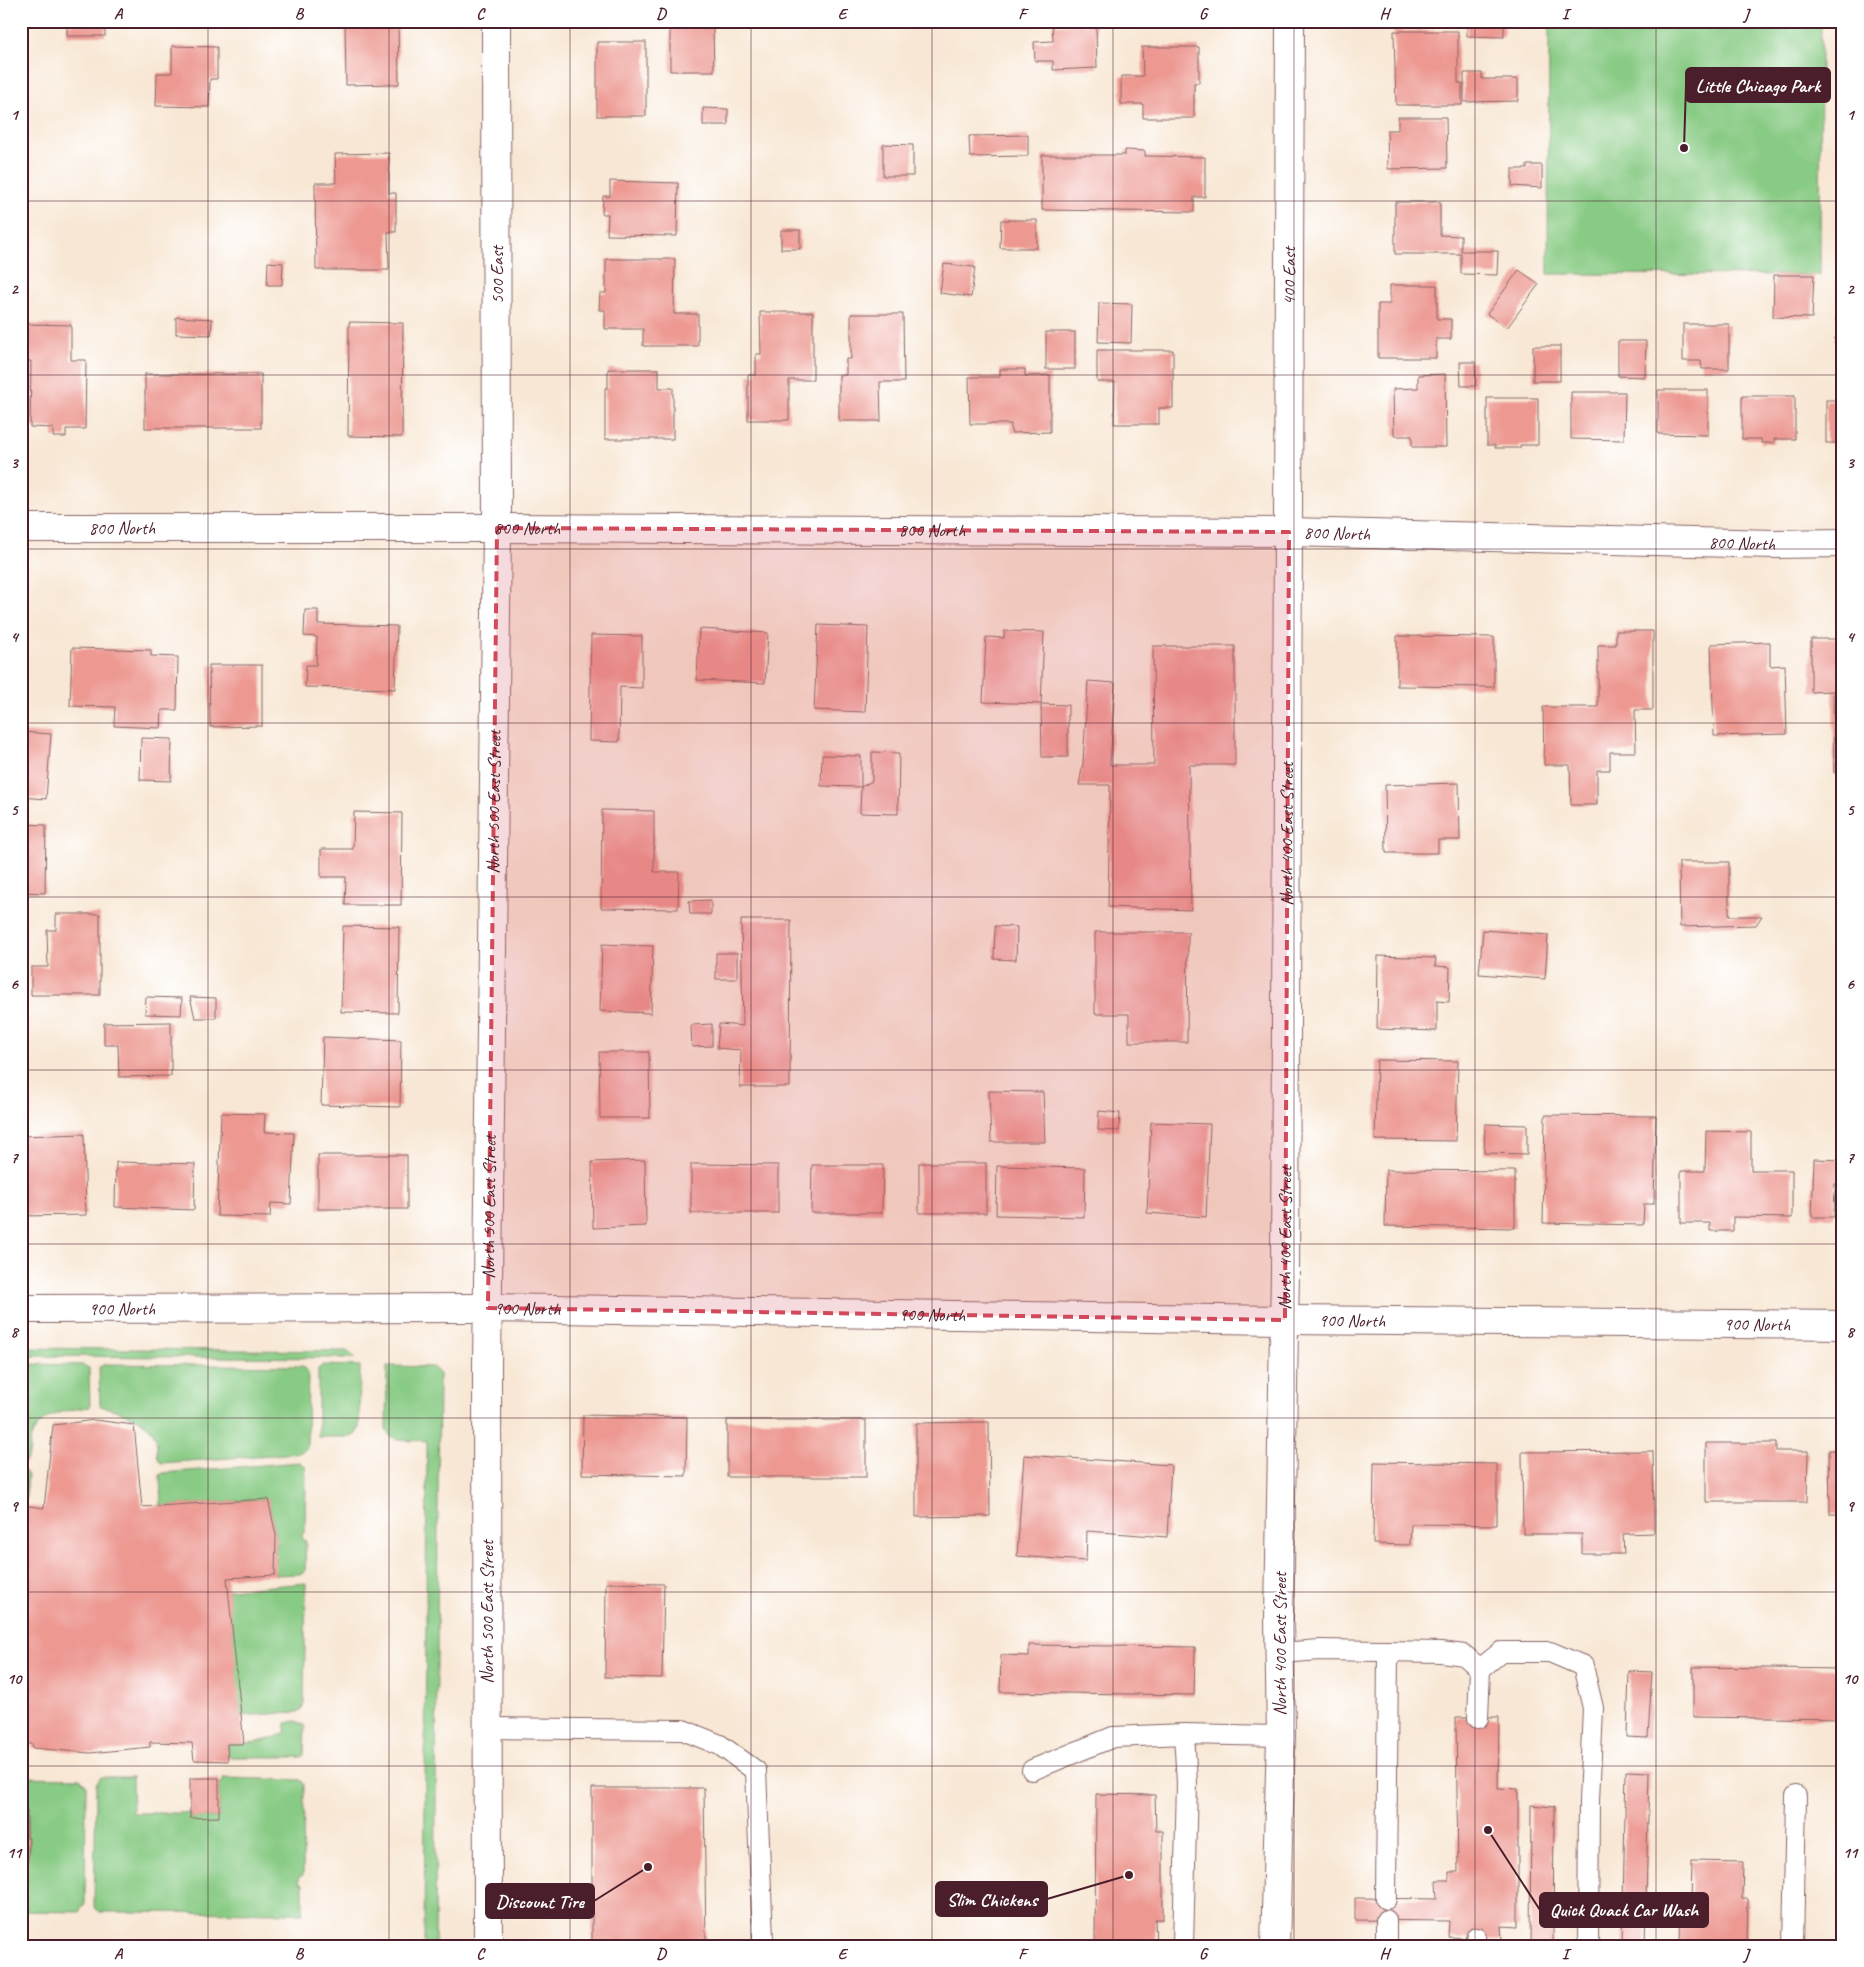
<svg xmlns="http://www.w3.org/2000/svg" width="1864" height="1967" font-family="Caveat,sans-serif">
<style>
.green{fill:#88cb84;stroke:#697558}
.building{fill:#ed9891}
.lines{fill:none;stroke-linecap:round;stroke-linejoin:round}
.service-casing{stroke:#876566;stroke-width:22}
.minor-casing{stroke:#876566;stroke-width:30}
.tertiary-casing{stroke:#876566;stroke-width:30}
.service{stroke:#fff;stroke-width:20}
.minor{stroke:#fff;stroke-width:28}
.tertiary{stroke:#fff;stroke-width:28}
.marked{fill:#d1495b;fill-opacity:0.2;stroke:#d1495b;stroke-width:4;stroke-dasharray:10 6;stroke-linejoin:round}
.grid{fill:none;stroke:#4a1f2b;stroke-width:1;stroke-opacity:0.55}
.labels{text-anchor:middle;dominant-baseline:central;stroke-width:5;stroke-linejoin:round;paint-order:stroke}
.street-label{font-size:18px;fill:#4a1f2b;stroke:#fff}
.leader{fill:none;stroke:#4a1f2b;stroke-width:2}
.callout-dot{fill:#4a1f2b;stroke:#fff;stroke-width:2}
.callout{fill:#4a1f2b;stroke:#4a1f2b;stroke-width:2}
.callout-label{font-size:19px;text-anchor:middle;font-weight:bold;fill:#fff}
.neatline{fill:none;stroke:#4a1f2b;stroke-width:2}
.grid-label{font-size:16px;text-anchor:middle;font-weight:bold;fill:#4a1f2b}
</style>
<rect width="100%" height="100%" fill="#fff"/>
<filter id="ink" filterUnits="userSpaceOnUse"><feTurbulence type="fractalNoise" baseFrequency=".02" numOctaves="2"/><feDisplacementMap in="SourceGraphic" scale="10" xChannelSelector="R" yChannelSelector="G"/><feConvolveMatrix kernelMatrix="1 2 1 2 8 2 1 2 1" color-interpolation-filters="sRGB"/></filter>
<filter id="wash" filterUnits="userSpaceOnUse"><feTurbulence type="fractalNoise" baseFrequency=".0096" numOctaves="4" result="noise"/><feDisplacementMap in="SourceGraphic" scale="20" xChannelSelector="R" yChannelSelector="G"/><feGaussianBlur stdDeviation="1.12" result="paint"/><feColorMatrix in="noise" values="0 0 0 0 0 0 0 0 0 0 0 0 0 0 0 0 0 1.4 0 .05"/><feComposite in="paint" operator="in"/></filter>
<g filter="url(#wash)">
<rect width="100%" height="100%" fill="#f8e7d4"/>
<g class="green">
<path d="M1496,21H1821L1820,275L1548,274L1549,22Z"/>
<path d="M21,1348L347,1351L355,1358L21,1356Z"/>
<path d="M21,1364L83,1365L89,1368L90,1407C67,1410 38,1414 31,1439C28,1448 32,1455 25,1462L21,1461Z"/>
<path d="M106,1364L302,1366L306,1369L308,1372L307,1448L299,1453L161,1463C154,1455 159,1445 155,1436C148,1419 117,1410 100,1406L99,1367Z"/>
<path d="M323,1365L360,1366L359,1428L355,1435L350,1437H318V1369Z"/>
<path d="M387,1366L433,1367L439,1373L435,1946H424L427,1441C413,1439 393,1445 386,1430Z"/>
<path d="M300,1462L306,1467V1472L304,1473L306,1475L305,1532L302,1533L303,1541H306L305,1570L302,1574L275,1575L276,1535L268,1499L161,1506L160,1475L163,1473Z"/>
<path d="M21,1471L26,1472L28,1476L25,1505H21Z"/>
<path d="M306,1583L304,1703L301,1710L298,1712L240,1716L228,1590Z"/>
<path d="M296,1721L305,1726L304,1755L302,1757H228L227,1744C248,1744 267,1742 285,1733L286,1723Z"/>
<path d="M21,1777L80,1778L86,1784L85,1904L81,1907L80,1912L21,1911V1881H27V1849L29,1848V1839L27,1838V1811L21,1810Z"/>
<path d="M101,1777H132L133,1813H190V1818L219,1817V1783H223V1778L301,1780L304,1784L303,1875L299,1877V1882L303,1884V1913L100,1912L94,1907L96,1784Z"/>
</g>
<g id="blocks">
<g class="building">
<path d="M345,21H398L399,84L346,85Z"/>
<path d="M1467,21H1504V37L1467,36Z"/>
<rect x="67" y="24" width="38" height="12"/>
<path d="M1096,24L1097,68L1053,70V61H1035L1034,42L1053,41L1052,25Z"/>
<path d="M670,26H713L714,71H670Z"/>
<path d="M1394,31H1458V83H1462V105H1396Z"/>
<rect x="597" y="42" width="49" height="74"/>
<path d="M172,46L217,47V79H210L209,107L156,106L157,73H172Z"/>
<path d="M1142,47H1199V83H1194V118H1143V104H1121V76H1143Z"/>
<path d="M1464,73H1482V79H1518V101L1464,102Z"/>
<path d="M703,108L728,109V125H703Z"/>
<path d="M1398,117H1446L1447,168L1388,169L1387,130H1398Z"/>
<path d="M1028,135V156L970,157L969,136Z"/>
<path d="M883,144L913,145V176H883Z"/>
<path d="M1125,150L1145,151V156L1205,157V197H1194V212L1042,210V155H1125Z"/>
<path d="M389,153V193H396V232H388L389,270H316L315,183H336L335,154Z"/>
<path d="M1527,165H1542V188L1512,186V169H1527Z"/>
<path d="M610,181L678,183L677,236L607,235L608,214H602L603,196H610Z"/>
<path d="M1395,202H1440V235L1461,236V251H1498L1497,275L1461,274V254H1395Z"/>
<path d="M1001,220H1037V248H1000Z"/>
<rect x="781" y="230" width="19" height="19"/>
<path d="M606,259H675L674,314H698V346H643V329H605V310H599L600,293H606Z"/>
<path d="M268,262L283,263L282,285H267Z"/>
<path d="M944,264L975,267L971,297L940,293Z"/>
<path d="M1519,270L1539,284L1507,328L1487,314Z"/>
<path d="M1774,275H1814L1812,318L1773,317Z"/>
<rect x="1838" y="275" width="5" height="20"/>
<path d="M1390,285H1437V319H1451V339H1436V358H1378V304H1390Z"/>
<path d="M1099,303L1132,304L1131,343L1098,342Z"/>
<path d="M1843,307V323L1835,314Z"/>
<path d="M760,312H813V380H789V420H748V375H756V354H761Z"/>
<path d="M851,314H903L904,382H880L881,421H839V375H846V359H851Z"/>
<path d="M176,317L212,319L211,335L176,334Z"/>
<path d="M349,322L403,323L402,437L348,436Z"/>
<path d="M27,324L71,325V360H86L85,429H66V437H53V428L30,427L31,361H26Z"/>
<path d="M1683,324H1729V369H1702L1701,361H1683Z"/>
<path d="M1843,331V349L1834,339Z"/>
<rect x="1046" y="332" width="29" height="37"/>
<path d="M1618,341H1646L1645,377L1618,376Z"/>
<rect x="1533" y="346" width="27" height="35"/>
<path d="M1097,350H1173V408H1159V424H1114L1115,382H1097Z"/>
<path d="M1460,362H1475L1476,386H1461Z"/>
<path d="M608,369H659V388H673V439H605V388H608Z"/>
<path d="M1000,369H1025V376L1050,375V432L1011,433V424H970L969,377H1000Z"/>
<rect x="145" y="374" width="116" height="54"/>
<path d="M1445,374L1446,447H1412V436H1394L1393,389L1418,388V375Z"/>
<path d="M1658,390H1708V435L1658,434Z"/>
<path d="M1571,392H1625L1624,440L1571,439Z"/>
<path d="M1742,396H1795V439H1774V443H1761V439H1742Z"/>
<path d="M1487,398H1538V445H1520V448H1495V445H1487Z"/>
<rect x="1826" y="400" width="17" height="43"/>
<path d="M305,610H318V624L397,626L395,689L305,687L306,665H316L317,637L304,636Z"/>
<path d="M818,625L868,627L865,712L814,710Z"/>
<path d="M699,629L768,633L765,683L697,680Z"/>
<path d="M1004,631L1044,632L1041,704L1068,705V757H1042L1041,704L983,702L986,637L1004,638Z"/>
<path d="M1616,631H1653V710H1635L1636,752H1610V770H1597V805H1571L1570,765H1544L1543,707H1598V645H1616Z"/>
<path d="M591,635L642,636V688L620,687L619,742L589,741Z"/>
<path d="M1397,636L1494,637V687L1397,686Z"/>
<path d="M1811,639H1843V773H1834L1833,691L1811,692Z"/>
<path d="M1770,642V666L1785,665L1787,734L1714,736L1711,644Z"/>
<path d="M1153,646H1235V765H1189L1191,910L1108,907L1110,785H1079L1083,763L1088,681L1115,683L1110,765H1154Z"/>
<path d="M72,648L151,650V656L178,657L177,710H162L161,728L114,726L115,707L70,706Z"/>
<path d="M209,665H262V726L210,727Z"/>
<path d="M21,732L51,734L46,799L21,797Z"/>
<path d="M141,738L172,739L171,781L140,780Z"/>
<path d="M872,752L899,753L898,814L860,813L861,787L821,786L822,755L861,756V787L872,781Z"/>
<path d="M1459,783L1460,840H1438V853H1386L1385,785Z"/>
<path d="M602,810L654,811V872H679L678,909L601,908Z"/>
<path d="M354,812L402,813L401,905H345L346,877H321V849H353Z"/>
<path d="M21,824L46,825L45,893L21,892Z"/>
<path d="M1679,862H1729V916H1762L1756,925L1680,927Z"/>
<path d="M711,900V914H690L689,901Z"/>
<path d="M56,914H100V995H31V967H48L47,930H56Z"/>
<path d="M741,920H791L790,1087H740L741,1050L717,1048L719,1024L743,1026Z"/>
<path d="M343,926L399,927L398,1013L341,1012Z"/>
<path d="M995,926L1017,927L1016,960L994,959Z"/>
<path d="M1483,930L1548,935L1545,979L1479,974Z"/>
<path d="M1095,932H1188L1187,1042H1129V1014H1095Z"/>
<path d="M602,944L653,946L651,1013L600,1011Z"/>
<rect x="716" y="953" width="21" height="26"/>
<path d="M1378,956L1436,958L1435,966L1450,967L1449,1002L1437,1001V1031L1377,1029Z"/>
<path d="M146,997L182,998L181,1015L145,1014Z"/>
<path d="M190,997L216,998V1018H195Z"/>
<path d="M171,1022V1076L119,1077L118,1045H104V1023Z"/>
<path d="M712,1024V1046L692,1047L691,1025Z"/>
<path d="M323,1037L401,1040L400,1107L321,1105Z"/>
<path d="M599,1052H649L650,1118H600Z"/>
<path d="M1377,1060L1458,1061L1456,1141L1375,1140Z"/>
<path d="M989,1091L1043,1092L1045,1142H991Z"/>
<path d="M1099,1111L1120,1113L1119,1131L1098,1130Z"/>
<path d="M221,1113L265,1114L264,1132L294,1133L291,1204L271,1203L270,1217L217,1216Z"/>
<path d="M1545,1115L1656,1116L1654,1204H1644L1643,1225L1543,1223Z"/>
<path d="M1151,1122L1210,1124L1206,1217L1147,1213Z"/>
<path d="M1485,1124L1527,1125V1154L1484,1153Z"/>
<path d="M1706,1131L1751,1132V1170H1792V1218L1733,1217V1231H1710V1223H1681V1171H1705Z"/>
<path d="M84,1134L86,1215L21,1216V1136Z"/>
<rect x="318" y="1155" width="89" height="54"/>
<path d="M1814,1159L1843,1160V1184H1835L1834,1217H1812Z"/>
<path d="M645,1160L646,1226L593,1228L592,1162Z"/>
<path d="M116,1162L195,1164L194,1210L115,1207Z"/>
<rect x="919" y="1163" width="67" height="50"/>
<path d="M691,1164L778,1165V1213H691Z"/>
<path d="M812,1165H883L882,1213H811Z"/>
<path d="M997,1166L1085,1168L1084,1217L996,1215Z"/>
<path d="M1386,1170L1515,1171V1228L1385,1226Z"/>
<path d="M583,1415L687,1417L686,1476L582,1474Z"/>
<path d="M95,1420L134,1425L142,1507L268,1499L276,1535L275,1575L227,1578L244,1744H227L228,1761L194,1760L192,1743L150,1742V1747L90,1753L33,1748L32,1744H21V1505L44,1508L53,1425Z"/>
<rect x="727" y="1420" width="139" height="57"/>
<path d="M989,1422L990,1516L916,1517V1423Z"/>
<path d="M1706,1443H1776V1451H1808L1807,1502H1706Z"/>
<path d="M1829,1450H1843V1514H1830Z"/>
<path d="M1653,1451L1654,1533L1623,1534L1624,1554H1582V1534H1523L1522,1452Z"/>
<path d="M1024,1455L1171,1465L1167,1537L1087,1531L1086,1561L1017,1556Z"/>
<path d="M1374,1462L1497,1464V1525L1411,1524L1410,1545L1373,1544Z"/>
<path d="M606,1583L664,1584L662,1678L605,1677Z"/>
<path d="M1029,1645L1195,1647L1194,1695L1000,1692L1001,1655L1029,1656Z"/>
<path d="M1693,1667L1843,1669V1719L1693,1717Z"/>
<path d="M1629,1671L1652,1672L1648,1738L1627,1737Z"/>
<path d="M1456,1717H1499L1498,1788L1518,1789V1927L1501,1926L1502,1940L1448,1937L1449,1921L1355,1920V1898L1437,1899L1436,1880H1449V1872H1458Z"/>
<path d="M1626,1771L1649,1772L1645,1946H1622Z"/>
<path d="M190,1778H219V1817L190,1818Z"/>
<path d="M592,1788H704L706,1946H592Z"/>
<path d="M1096,1794L1155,1795L1156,1831H1163V1919H1155L1156,1946H1095Z"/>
<path d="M1531,1805L1554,1807L1553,1946H1530Z"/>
<path d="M21,1810H27V1838H29L27,1877L21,1876Z"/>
<path d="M1692,1861L1743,1862L1742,1899H1748L1747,1946H1680L1681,1901L1691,1902Z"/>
</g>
</g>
</g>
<g filter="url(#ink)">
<use href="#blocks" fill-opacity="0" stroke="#876566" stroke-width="1"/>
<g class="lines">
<g class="service-casing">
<g id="service">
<path d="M1281,1653L1320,1650L1441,1652L1464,1655L1480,1669"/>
<path d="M1478,1718L1480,1669L1501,1652H1550L1583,1666L1593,1708L1589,1801L1588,1946"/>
<path d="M487,1728L683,1730L720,1745L756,1771L763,1939L766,1946"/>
<path d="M1032,1770L1113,1737L1184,1734L1281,1736"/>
<path d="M1386,1899L1388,1651"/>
<path d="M1386,1920V1946"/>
<path d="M1476,1938V1946"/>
<path d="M1183,1946L1187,1783L1184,1734"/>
<path d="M1793,1946L1796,1796"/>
</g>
</g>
<g class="minor-casing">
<g id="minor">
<path id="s1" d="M21,1309L488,1308L1285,1320L1843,1325"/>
<path id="s2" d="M488,1946L487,1366L497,528L496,21"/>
</g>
</g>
<g class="tertiary-casing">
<g id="tertiary">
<path id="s3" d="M21,528H497L1289,532L1775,544L1843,543"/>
<path id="s4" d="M1275,1946L1281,1736L1279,1618L1285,1272L1290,21"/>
</g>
</g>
<use href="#service" class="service"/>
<use href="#minor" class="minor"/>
<use href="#tertiary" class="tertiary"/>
</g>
</g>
<path class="marked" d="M497,528L1289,532L1285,1320L488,1308Z"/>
<path class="grid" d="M208,21V1946M389,21V1946M570,21V1946M751,21V1946M932,21V1946M1113,21V1946M1294,21V1946M1475,21V1946M1656,21V1946M21,201H1843M21,375H1843M21,549H1843M21,723H1843M21,897H1843M21,1070H1843M21,1244H1843M21,1418H1843M21,1592H1843M21,1766H1843"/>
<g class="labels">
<g class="street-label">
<text transform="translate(497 275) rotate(-90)">500 East</text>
<text stroke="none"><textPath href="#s4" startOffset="1670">400 East</textPath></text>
<text stroke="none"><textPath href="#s3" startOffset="101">800 North</textPath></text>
<text stroke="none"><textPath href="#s3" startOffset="506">800 North</textPath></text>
<text stroke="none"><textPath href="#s3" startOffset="911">800 North</textPath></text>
<text stroke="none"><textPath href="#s3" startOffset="1316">800 North</textPath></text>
<text stroke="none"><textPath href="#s3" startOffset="1721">800 North</textPath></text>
<text stroke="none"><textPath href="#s2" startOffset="1144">North 500 East Street</textPath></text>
<text stroke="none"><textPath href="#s4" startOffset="1112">North 400 East Street</textPath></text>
<text stroke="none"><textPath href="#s2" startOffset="739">North 500 East Street</textPath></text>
<text stroke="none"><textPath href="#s4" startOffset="708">North 400 East Street</textPath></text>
<text stroke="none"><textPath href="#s1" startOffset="101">900 North</textPath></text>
<text stroke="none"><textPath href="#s1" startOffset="506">900 North</textPath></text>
<text stroke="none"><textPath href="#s1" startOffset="911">900 North</textPath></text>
<text stroke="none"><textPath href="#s1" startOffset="1331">900 North</textPath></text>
<text stroke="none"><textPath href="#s1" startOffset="1736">900 North</textPath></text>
<text transform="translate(487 1612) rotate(-90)">North 500 East Street</text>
<text transform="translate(1280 1644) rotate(-90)">North 400 East Street</text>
</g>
</g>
<path class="leader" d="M1684 148L1686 85M1129 1875L1047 1899M648 1867L594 1901M1488 1830L1540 1910"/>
<g class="callout-dot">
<circle cx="1684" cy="148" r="5"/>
<circle cx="1129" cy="1875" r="5"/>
<circle cx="648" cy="1867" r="5"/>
<circle cx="1488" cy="1830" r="5"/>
</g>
<g class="callout">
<rect x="1686" y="68" width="144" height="34" rx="5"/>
<rect x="936" y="1882" width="111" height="34" rx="5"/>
<rect x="486" y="1884" width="108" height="34" rx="5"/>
<rect x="1540" y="1893" width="168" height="34" rx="5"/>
</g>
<g class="callout-label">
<text x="1758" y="92">Little Chicago Park</text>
<text x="992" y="1906">Slim Chickens</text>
<text x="540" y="1908">Discount Tire</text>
<text x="1624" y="1916">Quick Quack Car Wash</text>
</g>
<rect width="1864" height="1967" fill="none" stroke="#fff" stroke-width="55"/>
<rect x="28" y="28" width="1808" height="1912" class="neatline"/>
<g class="grid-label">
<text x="118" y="19">A</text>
<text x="299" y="19">B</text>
<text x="480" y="19">C</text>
<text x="661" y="19">D</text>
<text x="842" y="19">E</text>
<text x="1022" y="19">F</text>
<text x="1203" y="19">G</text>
<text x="1384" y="19">H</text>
<text x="1565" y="19">I</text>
<text x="1746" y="19">J</text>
<text x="14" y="120">1</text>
<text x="1850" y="120">1</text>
<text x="14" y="294">2</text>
<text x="1850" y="294">2</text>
<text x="14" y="468">3</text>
<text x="1850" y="468">3</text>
<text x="14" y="642">4</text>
<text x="1850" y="642">4</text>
<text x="14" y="815">5</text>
<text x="1850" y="815">5</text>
<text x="14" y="989">6</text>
<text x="1850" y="989">6</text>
<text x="14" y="1163">7</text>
<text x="1850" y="1163">7</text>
<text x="14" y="1337">8</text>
<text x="1850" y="1337">8</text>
<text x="14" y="1511">9</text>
<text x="1850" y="1511">9</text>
<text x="14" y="1684">10</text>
<text x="1850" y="1684">10</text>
<text x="14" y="1858">11</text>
<text x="1850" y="1858">11</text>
<text x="118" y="1959">A</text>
<text x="299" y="1959">B</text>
<text x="480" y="1959">C</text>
<text x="661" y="1959">D</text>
<text x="842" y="1959">E</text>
<text x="1022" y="1959">F</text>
<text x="1203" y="1959">G</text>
<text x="1384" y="1959">H</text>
<text x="1565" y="1959">I</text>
<text x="1746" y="1959">J</text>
</g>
</svg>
